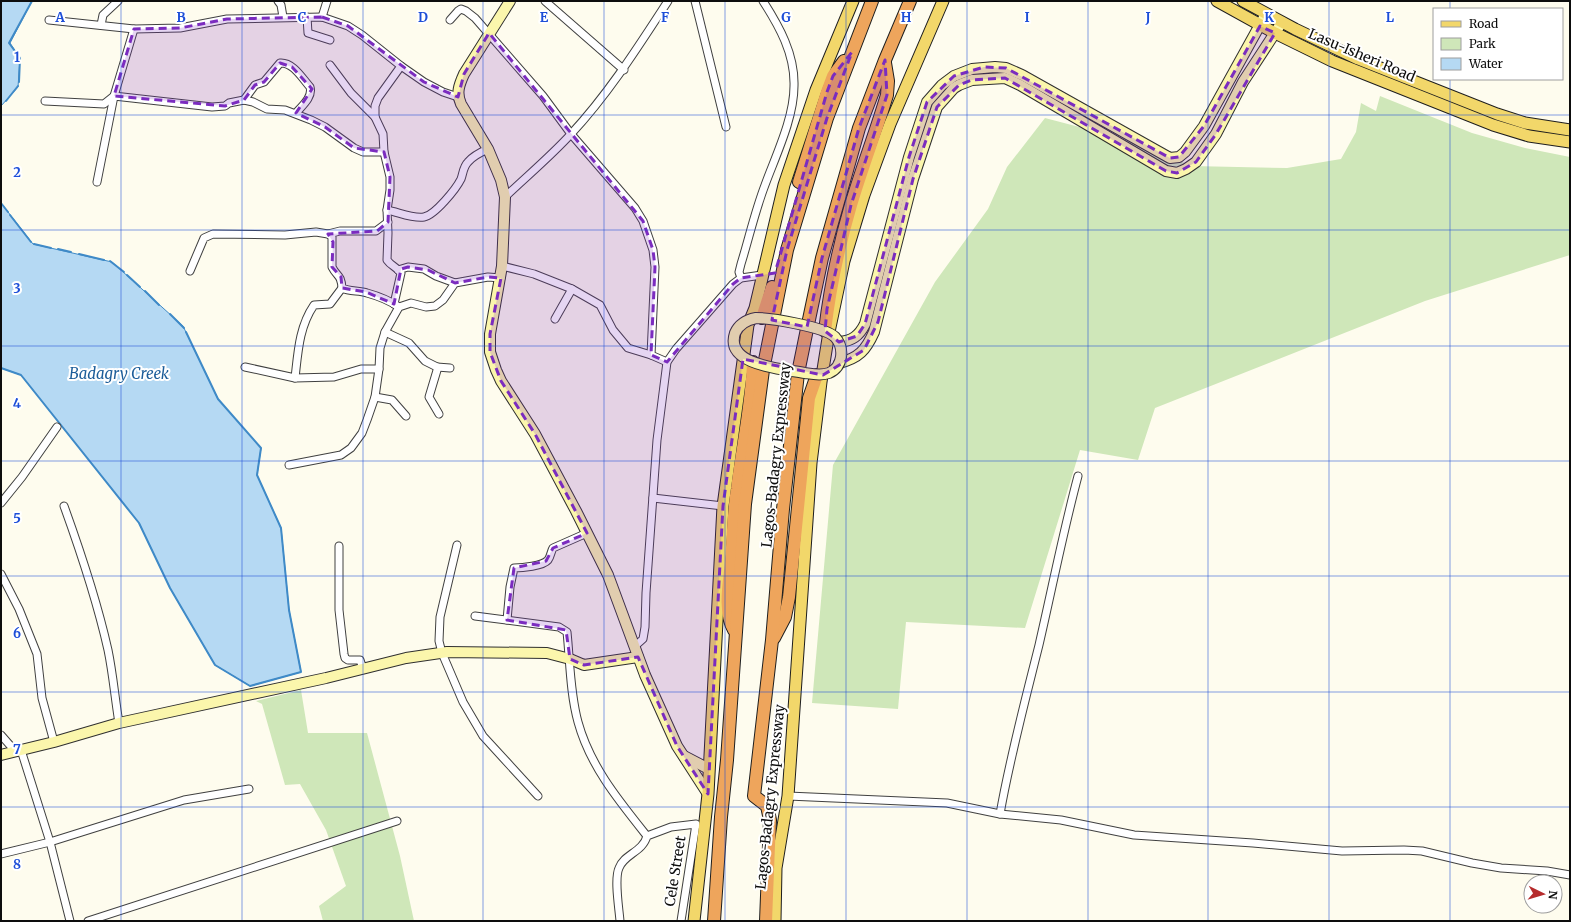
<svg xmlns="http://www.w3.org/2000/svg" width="1571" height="922" font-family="Merriweather,serif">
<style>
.green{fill:#cfe7b9}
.water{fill:#b5d9f3;stroke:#3f8ac7}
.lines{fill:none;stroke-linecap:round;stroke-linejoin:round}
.stream{stroke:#3f8ac7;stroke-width:2}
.street-casing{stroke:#404040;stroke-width:9}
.secondary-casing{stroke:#2f2f2f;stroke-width:12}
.primary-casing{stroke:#1e1e1e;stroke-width:13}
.highway-casing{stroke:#1e1e1e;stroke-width:14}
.street{stroke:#fff;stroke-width:7}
.secondary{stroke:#fbf6ac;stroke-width:10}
.primary{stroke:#f2d76a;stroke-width:11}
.highway{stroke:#eea55c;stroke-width:12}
.secondary-bridge-casing{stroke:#2f2f2f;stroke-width:12;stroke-linecap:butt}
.secondary-bridge{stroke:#fbf6ac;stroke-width:10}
.marked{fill:#7b2cbf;fill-opacity:0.2;stroke:#7b2cbf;stroke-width:3;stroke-dasharray:8 5;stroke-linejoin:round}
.grid{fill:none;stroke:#1d4ed8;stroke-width:1;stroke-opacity:0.55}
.labels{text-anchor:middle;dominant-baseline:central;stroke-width:4;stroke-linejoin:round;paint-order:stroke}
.street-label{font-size:14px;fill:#0d0d0d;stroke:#fff}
.water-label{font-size:15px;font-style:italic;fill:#1c5d99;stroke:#fff}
.grid-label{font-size:13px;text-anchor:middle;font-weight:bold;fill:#1d4ed8;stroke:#fff;stroke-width:4;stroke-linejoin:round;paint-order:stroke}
</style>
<rect width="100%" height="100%" fill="#fefcee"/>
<g class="green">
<path d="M1380,96L1472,133L1525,148L1570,157V255L1425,301L1155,408L1138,460L1080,450L1025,628L906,622L898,709L812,703L833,465L935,282L988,209L1007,167L1045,118L1125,139L1192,166L1287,168L1341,159L1356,132L1361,103L1376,111Z"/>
<path d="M301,690L308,733H367L400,856L414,921H323L319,906L346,886L326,830L300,784L285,785L262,704L256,701Z"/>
</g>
<g class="water">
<path d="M1,1H32L10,43L20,58L18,87L1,106Z"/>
<path d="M1,203L33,244L112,262L183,326L218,399L261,448L257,475L281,528L289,610L301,672L250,686L215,665L170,588L139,523L21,375L1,368Z"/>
</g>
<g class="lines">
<g class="stream">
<path d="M19,82L20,58L9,43L32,1"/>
<path d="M6,101L18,86"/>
<path d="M1,203L8,212"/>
<path d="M10,215L31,242"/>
<path d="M34,244L51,248"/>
<path d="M58,249L71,252"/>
<path d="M79,254L104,260"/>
<path d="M110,261L124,272"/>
<path d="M127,275L140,287"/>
<path d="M145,291L159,305"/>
<path d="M170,314L184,328"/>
<path d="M1,368L21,375L139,523L170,588L215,665L250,686L301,672L289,610L281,528L257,475L261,448L218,399L186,332"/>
</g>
<g class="street-casing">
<g id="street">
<path d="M278,1L281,5L283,17"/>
<path d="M545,1L624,70"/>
<path d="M695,1L726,127"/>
<path d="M307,17L308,33L330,40"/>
<path d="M322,17L327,1"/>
<path d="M49,20L134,29L180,28L227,19L322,17L348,26L362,35L401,66L424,82L443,92L458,97"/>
<path d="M450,20L458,11L461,9L466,11L475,18L543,96L571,134L635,208L643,221L653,250L655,267L651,355L667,362"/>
<path d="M101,25L103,15L118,1"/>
<path d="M330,65L351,93L375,117"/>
<path d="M244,100L255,85L264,82L280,63C293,62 302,78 310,87C313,97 302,106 296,113"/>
<path d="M45,101L104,104L114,96L134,29"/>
<path d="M97,182L114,96L212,107L225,106L229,103L244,100L253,102L267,109L285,110L311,120L325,127L354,148L363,152H384"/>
<path d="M505,197C527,176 551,156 571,134C609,93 638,47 668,1"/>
<path d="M387,210C398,212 413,219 424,217C435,215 456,189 461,179C463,174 463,167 468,162C473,156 481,152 488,149"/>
<path d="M328,234L340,231H376L388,222"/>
<path d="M502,266L534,274L572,289L600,305L613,330L628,348L651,355"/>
<path d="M398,270L408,267L424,269L436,276L455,283"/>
<path d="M190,271L204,238L213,234L285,235L316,232L328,234L332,237V267C337,277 341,274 342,288C350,292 359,290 367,293C378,296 390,301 399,307"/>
<path d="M741,278L739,272L741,264C749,238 755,211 765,185C776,155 794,118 794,86C795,54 779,26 763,1"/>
<path d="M394,304L401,273C397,267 391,266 387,260L388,233L387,210L390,190V177L384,152L383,134L375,117V106L378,98L401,66"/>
<path d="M555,319L572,289"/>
<path d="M385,332L409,343L425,361L437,367L450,368"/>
<path d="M245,367L295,378L334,377L361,369H379"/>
<path d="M438,367L429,397L439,414"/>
<path d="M295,378C298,352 299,327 314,305L330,304L342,288"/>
<path d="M375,397L392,400L406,416"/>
<path d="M289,465L341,455L351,448L362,433L367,420L375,397L379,369L380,348L385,332L399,307L411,303L426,307L435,306L443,300L455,283L488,277L501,278"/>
<path d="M653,498L723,506"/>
<path d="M1,503L22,477L57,427"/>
<path d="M64,506C81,553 97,601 108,650C113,674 115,699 119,723"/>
<path d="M457,545L440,617L439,641L442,653L463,702L483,736L538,796"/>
<path d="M339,546V610L344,654L345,658L348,660H360L363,669"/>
<path d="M1,574L19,609L37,654L42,698L54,742"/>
<path d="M475,616L559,627L567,632C570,661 570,693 578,722C590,766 619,801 647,836"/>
<path d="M507,620L510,587L514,568C522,568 543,566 548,560C551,556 551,551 553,548L587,533"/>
<path d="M634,647L643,639L645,627L646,593L657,440L667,362L676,349L733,284L741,278L762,275"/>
<path d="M1,735L15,751"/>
<path d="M21,750L50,842L70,921"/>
<path d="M788,796L947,803L1000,814L1061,820L1134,835L1253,843L1342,851L1404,850L1422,851L1472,863L1501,868L1547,871L1570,875"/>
<path d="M1000,814C1010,757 1025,701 1039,645C1052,589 1063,532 1078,476"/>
<path d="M1,854L50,842L184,800L249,789"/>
<path d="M88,921L397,821"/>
<path d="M620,921C619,908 614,879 619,868C624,854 643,852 647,836L671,827L696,824L681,921"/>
</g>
</g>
<g class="secondary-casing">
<g id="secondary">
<path d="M510,1L464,74C459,85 456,93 461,104L488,149L501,180L505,197L502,266L490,334V352L496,370L501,381L535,434L576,511L608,575L645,675L677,746L708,794"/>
<path d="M839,342C852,341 859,336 865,324L909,157L927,102L942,85L954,76L972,69L995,67L1006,68L1022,75L1170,158L1179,157L1185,152L1204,126L1266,14"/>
<path d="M839,363C859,358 866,350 874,332L913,179L937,107L954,88L959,85L972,80L1005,78L1020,85L1166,171L1177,173L1186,169L1196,162L1216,134L1243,82L1282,22"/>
<path d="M1,755L54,742L119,723L326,678L406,658L447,652L547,653L570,659L584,665L638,657"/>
<path d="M684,756L709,769"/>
</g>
</g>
<g class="primary-casing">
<g id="primary">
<path d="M1217,1L1275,33L1332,61L1493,125L1529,136L1570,142"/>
<path d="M1243,1L1295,29L1358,59L1497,114L1525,123L1570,130"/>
<path d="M694,921L708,794L723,506L748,325L755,308L784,185L816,90L853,1"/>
<path d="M775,921L776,868L788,796L811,463L821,382L829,332L844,261L864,195L890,124L943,1"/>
</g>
</g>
<g class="highway-casing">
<g id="highway">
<path d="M799,182L827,92L833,76L844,61"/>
<path d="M762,318L772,287"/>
<path d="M825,331C830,288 839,246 851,205C862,168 876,132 887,95L888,81L885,63"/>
<path d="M734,630C723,611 729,583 731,562C733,538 733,513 737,489C742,447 752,404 753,362"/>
<path d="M774,638L785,617L789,597L809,398L817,375"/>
<path d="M714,921L721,817L727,760L745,504L763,370L787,250L827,118L872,1"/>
<path d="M766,921L770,820L767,806L754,796L772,640L783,509L798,373L807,329L822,258L859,128L885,60L910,1"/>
</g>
</g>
<use href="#street" class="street"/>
<use href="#secondary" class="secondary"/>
<use href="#primary" class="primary"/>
<use href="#highway" class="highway"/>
<g class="secondary-bridge-casing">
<path id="secondary-bridge" d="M756,318C771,318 825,327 835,337C845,348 843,367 829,373C821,376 812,374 805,373C784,369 724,366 735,333C739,324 746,320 756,318Z"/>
</g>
<use href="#secondary-bridge" class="secondary-bridge"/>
</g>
<path class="marked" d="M322,17L348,26L424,82L458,97L464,74L489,33L643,221L653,250L655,267L651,355L667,362L733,284L741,278L775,273L827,92L833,76L852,52L827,118L787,250L772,320L807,327L822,258L859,128L885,60L887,95L851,205L827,309L825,331L839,342L857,336L865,324L909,157L927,102L954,76L984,67L1006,68L1170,158L1179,157L1204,126L1260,26L1275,33L1216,134L1196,162L1177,173L1166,171L1005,78L972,80L959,85L937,107L913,179L878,322L864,350L823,375L743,359L723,506L708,794L677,746L638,657L584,665L570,659L566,630L507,620L514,568L546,561L553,548L587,533L535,434L501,381L490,352V334L501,278L488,277L455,283L428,270L408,267L401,269L394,304L366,292L342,288L341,277L332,267L333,242L328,234L377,231L388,222L390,177L384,152L354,148L325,127L296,113L312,89L292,67L280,63L264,82L255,85L244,100L225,106L114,96L134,29L180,28L227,19Z"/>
<path class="grid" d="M121,1V921M242,1V921M363,1V921M483,1V921M604,1V921M725,1V921M846,1V921M967,1V921M1088,1V921M1208,1V921M1329,1V921M1450,1V9M1450,79V921M1,115H1570M1,230H1570M1,346H1570M1,461H1570M1,576H1570M1,692H1570M1,807H1570"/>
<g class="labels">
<g class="street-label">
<text transform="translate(1362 55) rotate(23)">Lasu-Isheri Road</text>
<text transform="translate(776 455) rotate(-84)">Lagos-Badagry Expressway</text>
<text transform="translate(770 797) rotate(-84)">Lagos-Badagry Expressway</text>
<text transform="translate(675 871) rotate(-81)">Cele Street</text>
</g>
<g class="water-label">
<text x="119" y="373">Badagry Creek</text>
</g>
</g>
<g class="grid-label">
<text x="60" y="22">A</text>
<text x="181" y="22">B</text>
<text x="302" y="22">C</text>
<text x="423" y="22">D</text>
<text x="544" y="22">E</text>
<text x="665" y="22">F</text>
<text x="786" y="22">G</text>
<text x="906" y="22">H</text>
<text x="1027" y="22">I</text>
<text x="1148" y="22">J</text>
<text x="1269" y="22">K</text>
<text x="1390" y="22">L</text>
<text x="17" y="62">1</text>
<text x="17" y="177">2</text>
<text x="17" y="293">3</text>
<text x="17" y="408">4</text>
<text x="17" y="523">5</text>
<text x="17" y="638">6</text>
<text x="17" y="754">7</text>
<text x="17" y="869">8</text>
</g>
<rect width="1571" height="922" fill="none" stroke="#0d0d0d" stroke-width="4"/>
<rect x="1433" y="8" width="130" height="72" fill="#ffffff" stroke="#9e9e9e"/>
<rect x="1441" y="21" width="20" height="6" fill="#f2d76a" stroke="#9e9e9e"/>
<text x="1469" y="28" font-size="12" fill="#0d0d0d">Road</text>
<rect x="1441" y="38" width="20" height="12" fill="#cfe7b9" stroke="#9e9e9e"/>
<text x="1469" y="48" font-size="12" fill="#0d0d0d">Park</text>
<rect x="1441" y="58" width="20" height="12" fill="#b5d9f3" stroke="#9e9e9e"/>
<text x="1469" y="68" font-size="12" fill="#0d0d0d">Water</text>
<g transform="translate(1543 894) rotate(95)"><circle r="19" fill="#ffffff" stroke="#9e9e9e"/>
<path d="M0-3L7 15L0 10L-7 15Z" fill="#b62b2c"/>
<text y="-6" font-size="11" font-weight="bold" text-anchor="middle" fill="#0d0d0d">N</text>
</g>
</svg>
